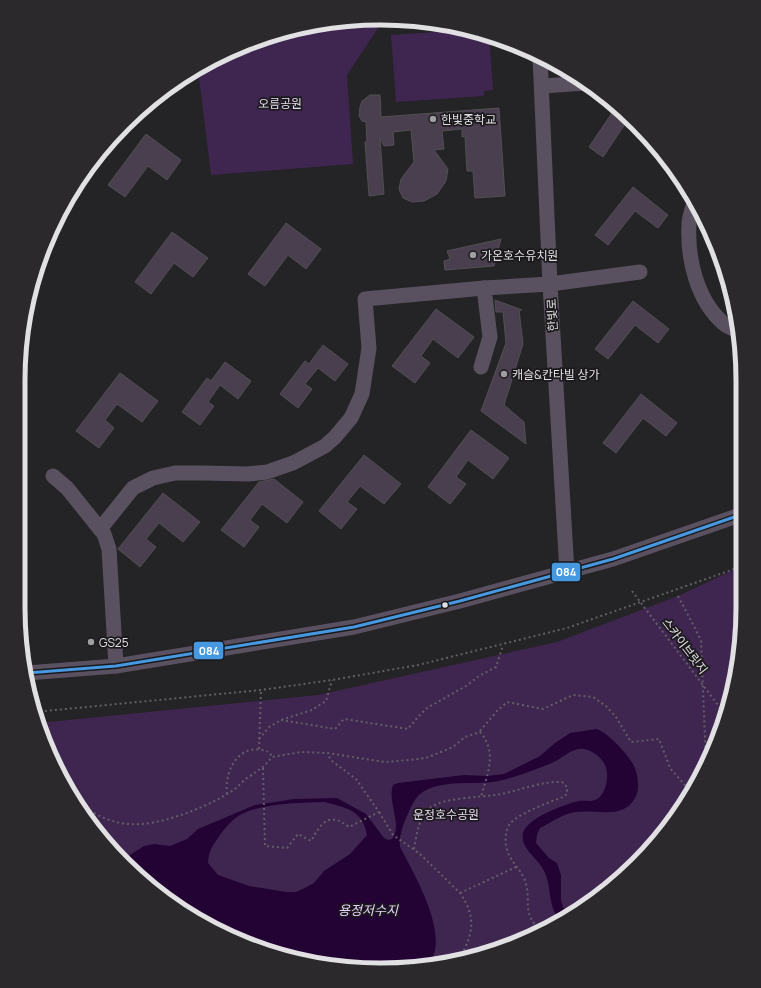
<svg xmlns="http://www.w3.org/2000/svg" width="761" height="988" font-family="Manrope,'Noto Sans KR',sans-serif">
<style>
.green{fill:#3f2650}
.water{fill:#220334;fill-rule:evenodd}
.building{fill:#493f4f;stroke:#515052}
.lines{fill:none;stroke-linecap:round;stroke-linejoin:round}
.path{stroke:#635e67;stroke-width:2;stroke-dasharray:2 3;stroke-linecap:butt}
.minor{stroke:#5a5160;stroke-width:15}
.path-bridge{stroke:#635e67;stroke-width:2;stroke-dasharray:2 3;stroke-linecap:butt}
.bus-1-casing{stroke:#1b191c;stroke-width:6}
.bus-1{stroke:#4699e1;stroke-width:3}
.poi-dot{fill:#9f9ea0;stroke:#1b191c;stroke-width:1.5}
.bus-dot{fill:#e1e0e2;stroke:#1b191c;stroke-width:1.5}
.labels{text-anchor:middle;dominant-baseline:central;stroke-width:3.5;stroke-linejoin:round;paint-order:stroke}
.park-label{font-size:12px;fill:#e6daf0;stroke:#1b191c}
.poi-label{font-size:12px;fill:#e1e0e2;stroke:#1b191c;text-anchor:start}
.street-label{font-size:12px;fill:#e1e0e2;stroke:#1b191c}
.water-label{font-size:13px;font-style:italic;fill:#e9d1fd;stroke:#1b191c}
.rim{fill:none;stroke:#e1e0e2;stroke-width:5}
.line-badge{stroke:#1b191c;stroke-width:1.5}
.badge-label{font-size:11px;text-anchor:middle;font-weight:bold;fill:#fff}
</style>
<rect width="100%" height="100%" fill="#242325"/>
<g class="green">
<path d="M381,18L388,19H384L347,75L353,164L211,175L198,69L242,46L310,25Z"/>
<path d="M467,30L489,36L493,90L484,91V96L396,102L391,35Z"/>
<path d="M740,567V655L715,746L682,809L637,864L582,909L497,951L404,969L310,963L199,922L124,864L67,789L39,723L318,695L557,642L678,596Z"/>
</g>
<path class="water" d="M597,729C609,734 630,756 635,768C638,777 640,790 635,798C623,820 597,809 576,812C564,813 552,822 540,828L537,835L536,843L549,858L557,863L561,875V900L563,907L567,912L572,914L561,919H557C555,913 552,907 551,901C549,891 549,879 543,869C537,858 520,848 523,833C527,818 565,804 579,801C584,800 590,802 595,800C606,796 610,775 605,765C602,758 592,750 584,749C572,747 562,759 552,763C537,769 518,776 503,780C477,787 442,777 420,794C413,799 401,828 400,838C399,841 400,844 400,847C414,874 451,936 429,964L404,969L310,963L199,922L124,864L121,859L127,857L144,846L154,844L170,846L187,839L198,829L255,805L294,799L337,798L366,814L384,838L388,840L392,839C403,824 387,803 393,785L398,783L464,775L487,776L504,774L540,756L555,743L570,733ZM324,802C346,808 362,809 367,835L350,854L324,871L314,883L305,888L296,892H286L249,886L218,875L208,863C209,851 211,848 218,838C223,830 233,818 242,814C265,803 298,803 324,802Z"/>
<g class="building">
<path d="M370,95H380L381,117L499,108L505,196L475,198L473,171H467L465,136L462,137V129L442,131L444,149L434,150L448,169L446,181L437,194L424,201L412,202L403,198L399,189L401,179L414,162L411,130L393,132L394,145L384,146L380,138L384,194L369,196L365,142L367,141L366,122L362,121L359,116L360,107L362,101Z"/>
<path d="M616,107L629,118L603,157L589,147Z"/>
<path d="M146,134L181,160L167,180L148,166L125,197L108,185Z"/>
<path d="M633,187L668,215L658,228L635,211L608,245L595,235Z"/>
<path d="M286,223L321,249L306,269L288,255L265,286L248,274Z"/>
<path d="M172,232L208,258L193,277L174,263L151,294L135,282Z"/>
<path d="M501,239L494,266L445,270L444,261L450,259L447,251Z"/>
<path d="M495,300L522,310H519L523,344L504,405L524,422L526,444L481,411L506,343L503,312H496Z"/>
<path d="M633,301L669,329L658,343L635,325L608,359L595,349Z"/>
<path d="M436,309L474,337L458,358L433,339L421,356L430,363L415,383L392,366Z"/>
<path d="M323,345L348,364L335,381L318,368L305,384L312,389L298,408L280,394L305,361L309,364Z"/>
<path d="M225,362L251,381L238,399L220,385L208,402L214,406L200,425L182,412L207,378L211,381Z"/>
<path d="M120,373L158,401L142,422L117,404L105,420L114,428L99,448L76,431Z"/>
<path d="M641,394L677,423L666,436L643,418L616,453L603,443Z"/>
<path d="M471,430L509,458L493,479L468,460L456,477L466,484L450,504L428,487Z"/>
<path d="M364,455L401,484L384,504L360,486L347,502L357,509L341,529L319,511Z"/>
<path d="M274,479L303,502L287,523L262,504L250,520L259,527L244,547L221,530L259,482Z"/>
<path d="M163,493L200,522L183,542L159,523L146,539L156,547L140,567L118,549Z"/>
</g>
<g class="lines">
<g class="path">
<path d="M678,596L696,630L701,641L706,763"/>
<path d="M35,712L261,690L332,680L418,665L567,628L740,567"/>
<path d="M281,720L335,729L344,719L408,729L417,718L427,708L466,686L479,676L496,667L503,645"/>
<path d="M480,731L497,711L507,702L543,709L573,695L593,697L606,706L616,717L631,742L659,739L670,768L691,792"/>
<path d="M259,739L269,727L281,720L312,710L326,701L332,680"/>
<path d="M259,749L261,690"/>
<path d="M263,768L265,846L287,848L298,834L311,841C321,823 329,811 349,827L379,812L356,779L332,761L327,754"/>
<path d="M227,794C224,773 237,745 262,750C267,751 270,752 272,757"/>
<path d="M74,798C89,812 107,822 128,824C155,827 199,810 222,797C227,794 233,791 237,787C241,784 244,779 249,777C260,769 263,768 272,757L301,752L327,753L385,762L409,760L426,758L453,747L465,737L480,732C498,753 487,774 481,797"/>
<path d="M379,812L393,835L420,854L460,893C477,918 473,933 460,958"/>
<path d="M414,849C417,834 418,815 433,806C446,798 480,797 496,795C519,791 540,781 562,782L567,787V794L563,797C550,802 516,814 509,825C504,834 505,847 509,855C514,865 524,874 526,884C531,905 522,912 540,930"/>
<path d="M460,893L516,867"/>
<path d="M463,957L471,953L489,952"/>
</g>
<g class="minor">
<path d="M540,57L550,284L567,572"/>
<path d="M543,86L586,83"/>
<path d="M694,203C692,210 689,217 689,224C687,259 697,300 723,323C727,327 734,329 740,332"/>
<path d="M481,367L490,337L484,288L550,284L640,272"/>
<path d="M53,476L67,488L104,534L109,549L116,666"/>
<path d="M100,529L133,488L153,478L175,473H203L248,474L267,472L293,463L325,446L335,437L351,418L362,394L369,348L365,299L484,288"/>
<path d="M27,673L116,666L354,627L460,601L613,559L740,515"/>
</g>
<path class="path-bridge" d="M632,591L724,713"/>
<g class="bus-1-casing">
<path id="bus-1" d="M27,673L116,666L354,627L460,601L613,559L740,515"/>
</g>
<use href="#bus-1" class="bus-1"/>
</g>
<g class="poi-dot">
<circle cx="433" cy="119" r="4"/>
<circle cx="473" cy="255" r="4"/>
<circle cx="504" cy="374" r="4"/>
<circle cx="91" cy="642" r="4"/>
</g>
<circle class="bus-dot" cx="445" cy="605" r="3.5"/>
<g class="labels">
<g class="park-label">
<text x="280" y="103">오름공원</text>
<text x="446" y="814">운정호수공원</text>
</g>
<g class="poi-label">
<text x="441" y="119">한빛중학교</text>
<text x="481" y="255">가온호수유치원</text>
<text x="512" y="374">캐슬&amp;칸타빌 상가</text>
<text x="99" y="642">GS25</text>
</g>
<g class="street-label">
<text transform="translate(552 315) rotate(-93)">한빛로</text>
<text transform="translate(685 646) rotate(53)">스카이브릿지</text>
</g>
<g class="water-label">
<text x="368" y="910">용정저수지</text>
</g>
</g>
<path d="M0 0H761V988H0ZM380 25H381A355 355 0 0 1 736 380V608A355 355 0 0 1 381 963H380A355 355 0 0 1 25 608V380A355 355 0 0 1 380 25Z" fill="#2b292c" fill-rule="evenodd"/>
<path class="rim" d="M380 25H381A355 355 0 0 1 736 380V608A355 355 0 0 1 381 963H380A355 355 0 0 1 25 608V380A355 355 0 0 1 380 25Z"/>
<g class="line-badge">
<rect x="551" y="562" width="30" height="20" rx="4" fill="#4699e1"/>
<rect x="193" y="641" width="31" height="19" rx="4" fill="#4699e1"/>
</g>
<g class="badge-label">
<text x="566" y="576">084</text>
<text x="209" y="655">084</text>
</g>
</svg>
